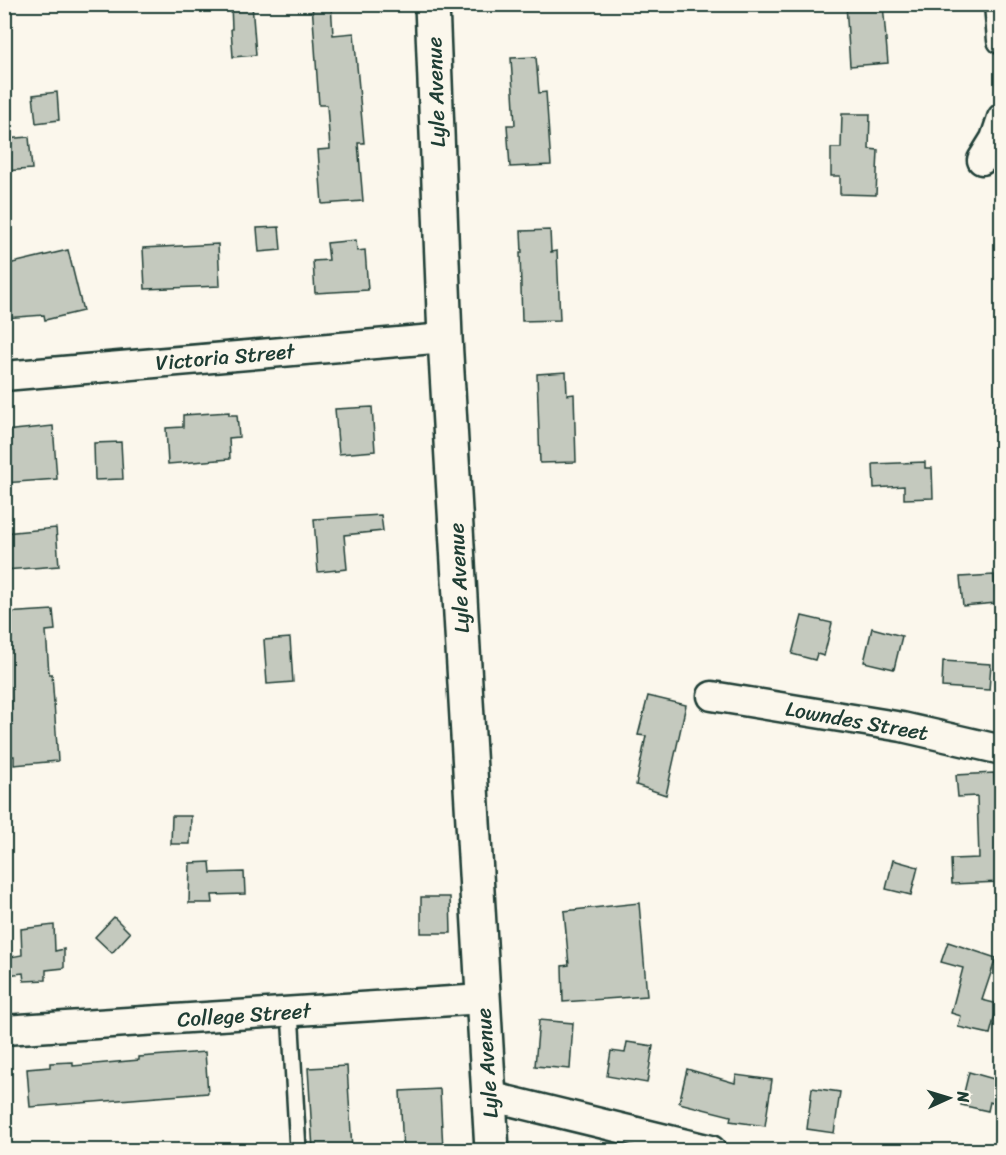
<svg xmlns="http://www.w3.org/2000/svg" width="1006" height="1155" font-family="Sriracha,sans-serif">
<style>
.building{fill:#c4c9be;stroke:#1f3d34;stroke-width:1.5}
.lines{fill:none;stroke-linecap:round;stroke-linejoin:round}
.lane-casing{stroke:#1f3d34;stroke-width:20}
.street-casing{stroke:#1f3d34;stroke-width:33}
.secondary-casing{stroke:#1f3d34;stroke-width:38}
.lane{stroke:#fbf7ec;stroke-width:15}
.street{stroke:#fbf7ec;stroke-width:28}
.secondary{stroke:#fbf7ec;stroke-width:33}
.labels{text-anchor:middle;dominant-baseline:central;stroke-width:5;stroke-linejoin:round;paint-order:stroke}
.street-label{font-size:21px;fill:#1f3d34;stroke:#fbf7ec}
</style>
<rect width="100%" height="100%" fill="#fbf7ec"/>
<filter id="ink" filterUnits="userSpaceOnUse"><feTurbulence type="fractalNoise" baseFrequency=".0167" numOctaves="2"/><feDisplacementMap in="SourceGraphic" scale="12" xChannelSelector="R" yChannelSelector="G"/><feConvolveMatrix kernelMatrix="1 2 1 2 8 2 1 2 1" color-interpolation-filters="sRGB"/></filter>
<g filter="url(#ink)">
<g class="building">
<path d="M231,4H252L256,55L233,57L231,29H232Z"/>
<path d="M312,4H331L333,35L354,33L364,143H358L363,201L322,204L318,150L330,149L327,105H319Z"/>
<path d="M846,4H883L888,63L850,66Z"/>
<path d="M536,57L539,93L546,92L551,165L510,167L507,125H515L511,58Z"/>
<path d="M57,92L59,120L36,123L33,95Z"/>
<path d="M842,114H870L869,149L878,150L876,195L840,194V176H831V148H841Z"/>
<path d="M29,137L32,169L4,171V139Z"/>
<path d="M279,227L281,250L259,252L257,228Z"/>
<path d="M550,230L551,252L557,251L560,320L522,321L520,253H522L521,231Z"/>
<path d="M356,240L357,251L365,250L368,290L315,293L313,261L329,260L327,243Z"/>
<path d="M218,244L220,286L145,289L143,248Z"/>
<path d="M68,250L83,311L45,320L44,315L4,318V265Z"/>
<path d="M566,372L567,395L574,394L576,462L540,463L537,374Z"/>
<path d="M372,407L375,451L339,454L335,409Z"/>
<path d="M229,412V415H237L239,437L229,438L230,459L168,464L166,428L183,427V415Z"/>
<path d="M53,426L57,479L4,483V431Z"/>
<path d="M121,442L123,479L95,480L94,443Z"/>
<path d="M925,462V468H932L933,498L904,499V486L874,488L873,464Z"/>
<path d="M381,515L383,531L344,535L347,569L318,572L314,519Z"/>
<path d="M56,528L59,566L4,570V533Z"/>
<path d="M994,575L996,603L963,606L960,577Z"/>
<path d="M53,610L55,630L46,631L49,674H52L58,761L14,765V756H8L4,706V613Z"/>
<path d="M802,616L832,623L824,656L817,654L815,660L792,654Z"/>
<path d="M872,628L902,636L894,669L864,662Z"/>
<path d="M290,638L293,682L267,684L264,640Z"/>
<path d="M943,661L991,664L989,690L942,687Z"/>
<path d="M648,696L686,705L666,795L636,785L646,736L638,735Z"/>
<path d="M994,773L995,791H997L999,845H1002V876H999L1000,882L952,884L951,859L979,858L977,796L958,797L956,775Z"/>
<path d="M172,816H191L190,844H171Z"/>
<path d="M893,860L918,867L911,895L886,889Z"/>
<path d="M210,862L211,873L244,872L245,894L212,895L213,903H189L190,863Z"/>
<path d="M421,897H450L451,933H421Z"/>
<path d="M639,903L647,996L563,1002L562,966L569,965L564,911Z"/>
<path d="M114,917L130,933L112,953L95,937Z"/>
<path d="M54,925L55,951L64,949V968L46,970V980L24,981L23,973L7,975L5,958L22,955L21,929Z"/>
<path d="M948,942L996,958L982,1000L998,1004L990,1034L958,1027L961,1016L951,1013L963,968L941,962Z"/>
<path d="M539,1020L573,1023L570,1069L535,1066Z"/>
<path d="M627,1042L653,1046L647,1083L607,1076L611,1051L625,1053Z"/>
<path d="M205,1052L208,1093L30,1107L27,1069L50,1067V1063L73,1062V1066L139,1060V1057Z"/>
<path d="M347,1066L352,1150H313L308,1068Z"/>
<path d="M687,1069L735,1083L736,1075L772,1080L765,1126L730,1121L731,1116L679,1103Z"/>
<path d="M969,1072L1001,1081L995,1104L990,1102L988,1111L961,1105Z"/>
<path d="M812,1088L840,1092L834,1133L807,1129Z"/>
<path d="M440,1089L443,1150H403L400,1091Z"/>
</g>
<g class="lines">
<g class="lane-casing">
<path id="lane" d="M290,1011L298,1150"/>
</g>
<g class="street-casing">
<g id="street">
<path d="M999,4L1002,40"/>
<path d="M982,160L995,139L1002,118"/>
<path d="M4,376L445,338"/>
<path d="M712,696L902,727L1002,750"/>
<path d="M4,1030L483,999"/>
<path d="M489,1096L711,1150"/>
</g>
</g>
<g class="secondary-casing">
<path id="secondary" d="M432,4L445,338L492,1150"/>
</g>
<use href="#lane" class="lane"/>
<use href="#street" class="street"/>
<use href="#secondary" class="secondary"/>
</g>
</g>
<g class="labels">
<g class="street-label">
<text transform="translate(436 92) rotate(-92)">Lyle Avenue</text>
<text transform="translate(225 357) rotate(-5)">Victoria Street</text>
<text transform="translate(459 578) rotate(-93)">Lyle Avenue</text>
<text transform="translate(857 721) rotate(10)">Lowndes Street</text>
<text transform="translate(244 1015) rotate(-4)">College Street</text>
<text transform="translate(487 1063) rotate(-94)">Lyle Avenue</text>
</g>
</g>
<rect width="1006" height="1155" fill="none" stroke="#fbf7ec" stroke-width="24"/>
<rect x="12" y="12" width="982" height="1131" fill="none" stroke="#1f3d34" stroke-width="2" filter="url(#ink)"/>
<g transform="translate(949 1098) rotate(86)" stroke="#fbf7ec" stroke-width="4.5" paint-order="stroke">
<path d="M0-4.5L10 22L0 15L-10 22Z" fill="#1f3d34"/>
<text y="-9" font-size="16" font-weight="bold" text-anchor="middle" fill="#1f3d34">N</text>
</g>
</svg>
